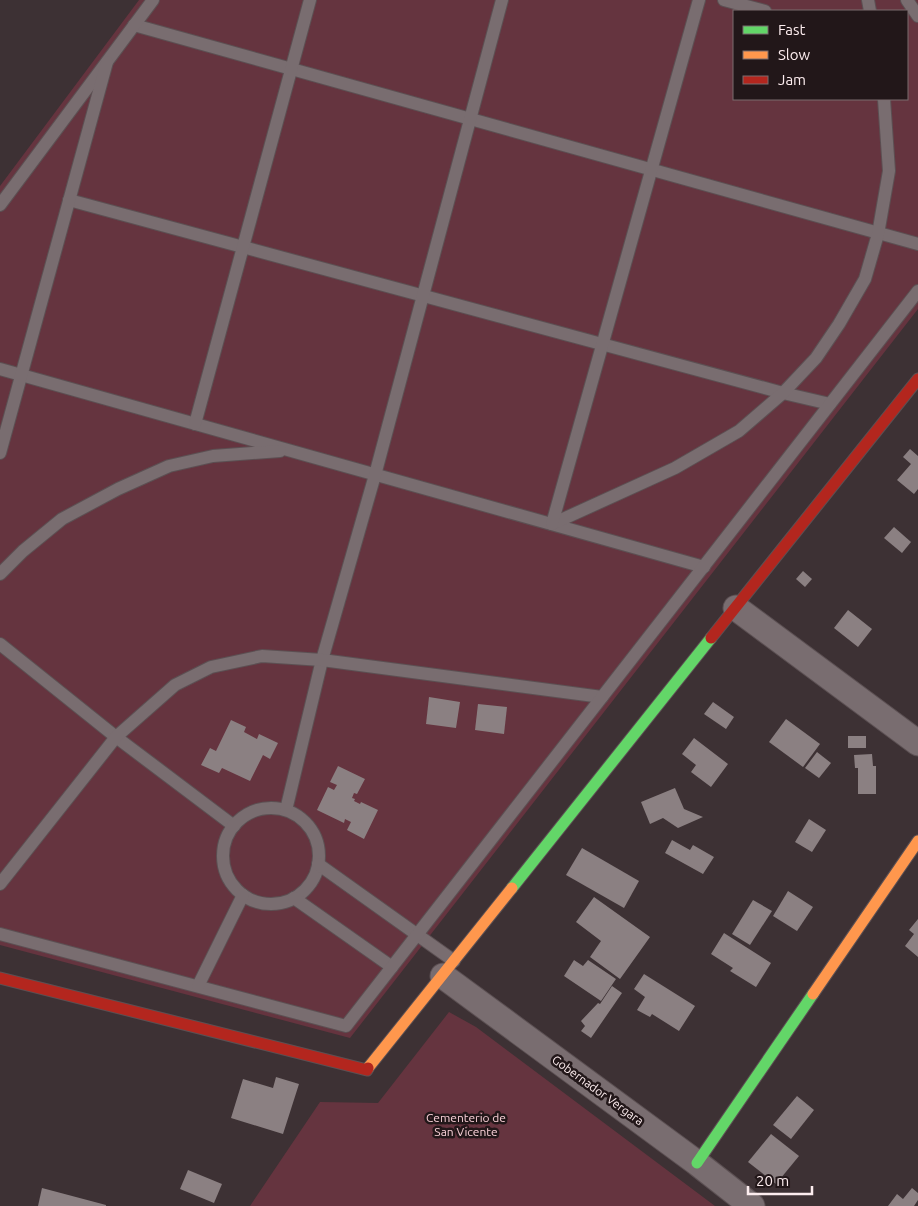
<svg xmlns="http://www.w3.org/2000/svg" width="918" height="1206" font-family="Ubuntu,sans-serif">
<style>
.green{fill:#65343f;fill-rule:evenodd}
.building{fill:#8b8082}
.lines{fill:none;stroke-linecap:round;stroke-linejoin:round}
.lane-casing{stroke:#5c5053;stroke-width:14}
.street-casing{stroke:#5c5053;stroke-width:27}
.fast-casing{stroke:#5c5053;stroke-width:13}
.slow-casing{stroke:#5c5053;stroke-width:13}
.jam-casing{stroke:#5c5053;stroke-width:13}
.lane{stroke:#796d70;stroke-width:12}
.street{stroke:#796d70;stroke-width:25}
.fast{stroke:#63d668;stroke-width:11}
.slow{stroke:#ff974d;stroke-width:11}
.jam{stroke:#b3261e;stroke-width:11}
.labels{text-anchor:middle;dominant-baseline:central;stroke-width:5;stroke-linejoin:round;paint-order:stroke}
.street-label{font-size:12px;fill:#fdedef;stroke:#221719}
.park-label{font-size:12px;fill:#fad1d8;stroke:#221719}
</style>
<rect width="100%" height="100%" fill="#3d3134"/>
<g class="green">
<path d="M139,0H918V309L350,1038L0,945V186ZM734,11H907V99H734Z"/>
<path d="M449,1012L476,1027L715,1206H250L320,1102L378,1103Z"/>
</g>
<g class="building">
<path d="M910,449L918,456V489L914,494L897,480L911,464L903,457Z"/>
<path d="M894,527L911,542L902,553L884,538Z"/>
<path d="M803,571L812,579L805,587L796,579Z"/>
<path d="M848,610L872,629L858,647L834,628Z"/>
<path d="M429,697L460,702L456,728L426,724Z"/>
<path d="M713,702L734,717L726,729L704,714Z"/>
<path d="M478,704L507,707L504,734L475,730Z"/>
<path d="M786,719L820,744L803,767L769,742Z"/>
<path d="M231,720L246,727L244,732L257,739L259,734L278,743L270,759L263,755L250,781L222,768L219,773L201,765L210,748L216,751Z"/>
<rect x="848" y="736" width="18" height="12"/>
<path d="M694,738L728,764L711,787L691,772L696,765L682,754Z"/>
<path d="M817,752L831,763L819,778L805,768Z"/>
<path d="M872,754L873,766H876V794H858V768H855L854,755Z"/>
<path d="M338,766L365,779L357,794L354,793L352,798L355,799L354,801L360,804L361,802L378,810L364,839L347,830L351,822L345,819L344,823L317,810L328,787L334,790L337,785L330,782Z"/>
<path d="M675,788L684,809L703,817L678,828L663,818L650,824L641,802Z"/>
<path d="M809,819L826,830L812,852L795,842Z"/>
<path d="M672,840L690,850L693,845L714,857L703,874L665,853Z"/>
<path d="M582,848L639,881L624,908L566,875Z"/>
<path d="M788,891L813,907L797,931L773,916Z"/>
<path d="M594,897L650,937L620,979L590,957L601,941L576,922Z"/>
<path d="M753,900L772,911L750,945L732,934Z"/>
<path d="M918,919V957L905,946L914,934L909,930Z"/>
<path d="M724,933L771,963L756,987L730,971L733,968L711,954Z"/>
<path d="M574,960L583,966L588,960L616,979L601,1001L564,976Z"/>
<path d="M644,974L695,1006L679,1031L652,1014L650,1017L637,1010L645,997L634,989Z"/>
<path d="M612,986L622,993L591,1038L581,1031L585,1026L581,1021L598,1003L600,1004Z"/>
<path d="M276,1077L299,1084L283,1134L231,1118L243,1079L273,1088Z"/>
<path d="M797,1096L814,1110L791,1139L773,1125Z"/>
<path d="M771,1134L799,1156L776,1184L748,1162Z"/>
<path d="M188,1170L222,1184L214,1203L180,1189Z"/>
<path d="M42,1188L106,1205V1206H38Z"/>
<path d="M912,1188L918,1193V1200L914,1206H888L897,1194L903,1199Z"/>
</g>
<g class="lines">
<g class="lane-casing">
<g id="lane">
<path d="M724,0L765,11"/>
<path d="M868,0L870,11"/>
<path d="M907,0L918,16"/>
<path d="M134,25L918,244"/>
<path d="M69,200L783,393L830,404"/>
<path d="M0,205L153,0"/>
<path d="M0,369L704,567"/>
<path d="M195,424L310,0"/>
<path d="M0,453L107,62"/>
<path d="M552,524L675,468L739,431L783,393L816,358L839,324L865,279L878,234L889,171L884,99"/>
<path d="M552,524L699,0"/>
<path d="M0,574L23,551L62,519L118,489L169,466L213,456L280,451"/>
<path d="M0,644L116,737L234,826"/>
<circle cx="271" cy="856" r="48"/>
<path d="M286,810L322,660L375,475L502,0"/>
<path d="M318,864L454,961"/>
<path d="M0,884L116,737L175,685L211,667L262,656L322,660L602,697"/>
<path d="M294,898L392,967"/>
<path d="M0,934L346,1026L918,291"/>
<path d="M198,986L243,895"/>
</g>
</g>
<g class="street-casing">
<g id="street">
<path d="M736,608L918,743"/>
<path d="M443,976L697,1163L752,1206"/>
</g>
</g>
<g class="fast-casing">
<g id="fast">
<path d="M512,888L711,638"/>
<path d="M697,1163L813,994"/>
</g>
</g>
<g class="slow-casing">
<g id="slow">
<path d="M813,994L918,841"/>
<path d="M368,1068L512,888"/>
</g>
</g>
<g class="jam-casing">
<g id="jam">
<path d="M711,638L918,379"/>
<path d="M0,978L367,1070L368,1068"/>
</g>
</g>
<use href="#lane" class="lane"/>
<use href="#street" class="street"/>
<use href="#fast" class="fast"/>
<use href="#slow" class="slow"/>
<use href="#jam" class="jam"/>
</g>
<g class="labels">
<g class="street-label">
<text transform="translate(598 1090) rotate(36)">Gobernador Vergara</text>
</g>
<g class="park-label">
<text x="466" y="1117">Cementerio de<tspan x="466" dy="14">San Vicente</tspan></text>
</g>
</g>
<rect x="733" y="10" width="175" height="90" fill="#221719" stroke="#7a6d6f"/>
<rect x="743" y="26" width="25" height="8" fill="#63d668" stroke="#7a6d6f"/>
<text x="778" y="35" font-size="15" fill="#fdedef">Fast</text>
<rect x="743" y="51" width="25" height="8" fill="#ff974d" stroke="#7a6d6f"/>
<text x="778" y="60" font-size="15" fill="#fdedef">Slow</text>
<rect x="743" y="76" width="25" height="8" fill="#b3261e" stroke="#7a6d6f"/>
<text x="778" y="85" font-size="15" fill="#fdedef">Jam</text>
<path d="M748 1186v8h64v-8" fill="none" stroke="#fdedef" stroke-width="2.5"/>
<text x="756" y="1186" font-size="15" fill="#fdedef" stroke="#221719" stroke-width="4" paint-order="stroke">20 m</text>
</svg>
